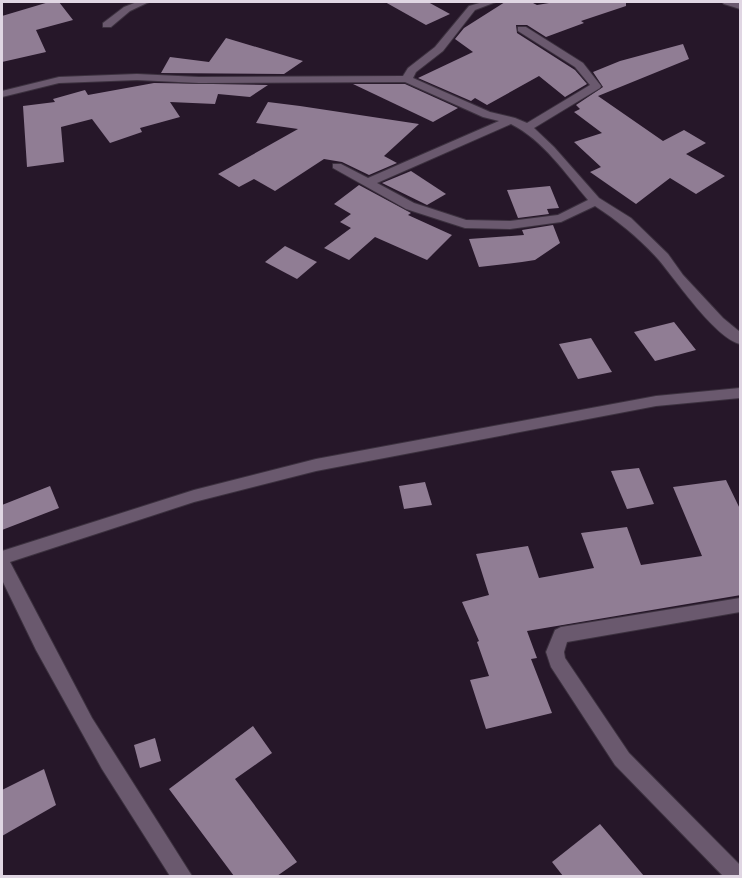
<svg xmlns="http://www.w3.org/2000/svg" width="742" height="878" font-family="Raleway,sans-serif">
<style>
.building{fill:#907d94}
.lines{fill:none;stroke-linecap:round;stroke-linejoin:round}
.minor-casing{stroke:#3c313f;stroke-width:2}
.minor{fill:#6a596e;fill-rule:evenodd}
</style>
<rect width="100%" height="100%" fill="#261729"/>
<g class="building">
<path d="M49,2H59L73,20L36,30L46,52L2,62V16Z"/>
<path d="M385,2H428L450,14L426,25Z"/>
<path d="M505,2H531L537,5L555,2H626V6L581,21L584,23L546,37L527,25H516L517,33L575,70L587,84L565,97L539,76L487,105L475,98L471,101L418,78L473,52L455,39L464,28Z"/>
<path d="M226,38L303,61L284,74L161,73L170,57L209,62Z"/>
<path d="M683,44L689,59L598,96L663,141L684,130L706,143L686,154L725,176L696,194L670,178L636,204L590,172L601,167L574,142L602,133L574,112L580,109L576,105L603,87L593,72L620,61Z"/>
<path d="M154,83L268,85L250,97L218,94L215,104L170,102L180,117L140,128L142,132L110,143L92,119L61,127L64,162L27,167L23,106L55,102L53,99L85,90L88,95Z"/>
<path d="M353,84H405L458,108L433,122Z"/>
<path d="M268,102L300,106L419,124L384,156L397,163L369,175L342,162L324,159L275,191L254,179L239,187L218,174L298,129L256,123Z"/>
<path d="M411,171L446,194L427,205L382,183Z"/>
<path d="M359,185L411,213L408,215L452,235L427,260L375,237L349,260L324,248L351,228L340,222L351,214L334,204Z"/>
<path d="M550,186L559,208L547,209L549,214L518,218L507,190Z"/>
<path d="M553,225L560,243L535,260L522,262L479,267L469,239L524,235L522,230Z"/>
<path d="M285,246L317,262L297,279L265,262Z"/>
<path d="M674,322L696,350L655,361L634,332Z"/>
<path d="M591,338L612,372L578,379L559,344Z"/>
<path d="M639,468L654,504L627,509L611,471Z"/>
<path d="M726,480L741,511V595L527,631L537,658L531,659L552,713L486,729L470,680L489,676L477,642L479,641L462,602L489,595L476,554L528,546L539,578L594,568L581,533L627,527L641,565L702,556L673,487Z"/>
<path d="M425,482L432,505L404,509L399,486Z"/>
<path d="M50,486L59,508L2,530V505Z"/>
<path d="M253,726L272,753L235,779L297,862L277,876H234L169,789Z"/>
<path d="M155,738L161,761L140,768L134,745Z"/>
<path d="M44,769L56,805L2,836V790Z"/>
<path d="M600,824L644,876H563L552,862Z"/>
</g>
<g class="lines">
<g class="minor-casing">
<g id="minor">
<path d="M137,2H149L130,11L111,27H103V23L124,7Z"/>
<path d="M483,2H496L475,10L443,51L416,72L413,78L490,112L515,118L527,123L590,85L575,67L518,31V27H526L583,63L601,86L600,88L534,128L554,147L599,198L631,218L668,254L683,275L723,318L740,332V344C715,338 676,280 658,259C639,238 618,221 595,206L561,222L510,229L465,228L406,209L333,168V164H341L368,178L499,121L483,117L405,82L199,83L137,80L59,83L2,97V91L59,77L137,74L199,77L403,76L408,68L435,47L469,6ZM511,124C543,140 565,173 588,200L558,215L510,221L466,220L414,203L377,183Z"/>
<path d="M722,2L740,3V9L724,4Z"/>
<path d="M740,388V398L656,406L316,471L194,502L10,562L92,718L192,876H170L102,769L36,650L2,580V551L194,490L316,459L656,396Z"/>
<path d="M740,598V612L567,642L564,652L565,658L629,753L740,865V876H723L615,765L551,667L546,652L555,630L561,627Z"/>
</g>
</g>
<use href="#minor" class="minor"/>
</g>
<rect width="742" height="878" fill="none" stroke="#e0d6e3" stroke-width="6"/>
</svg>
